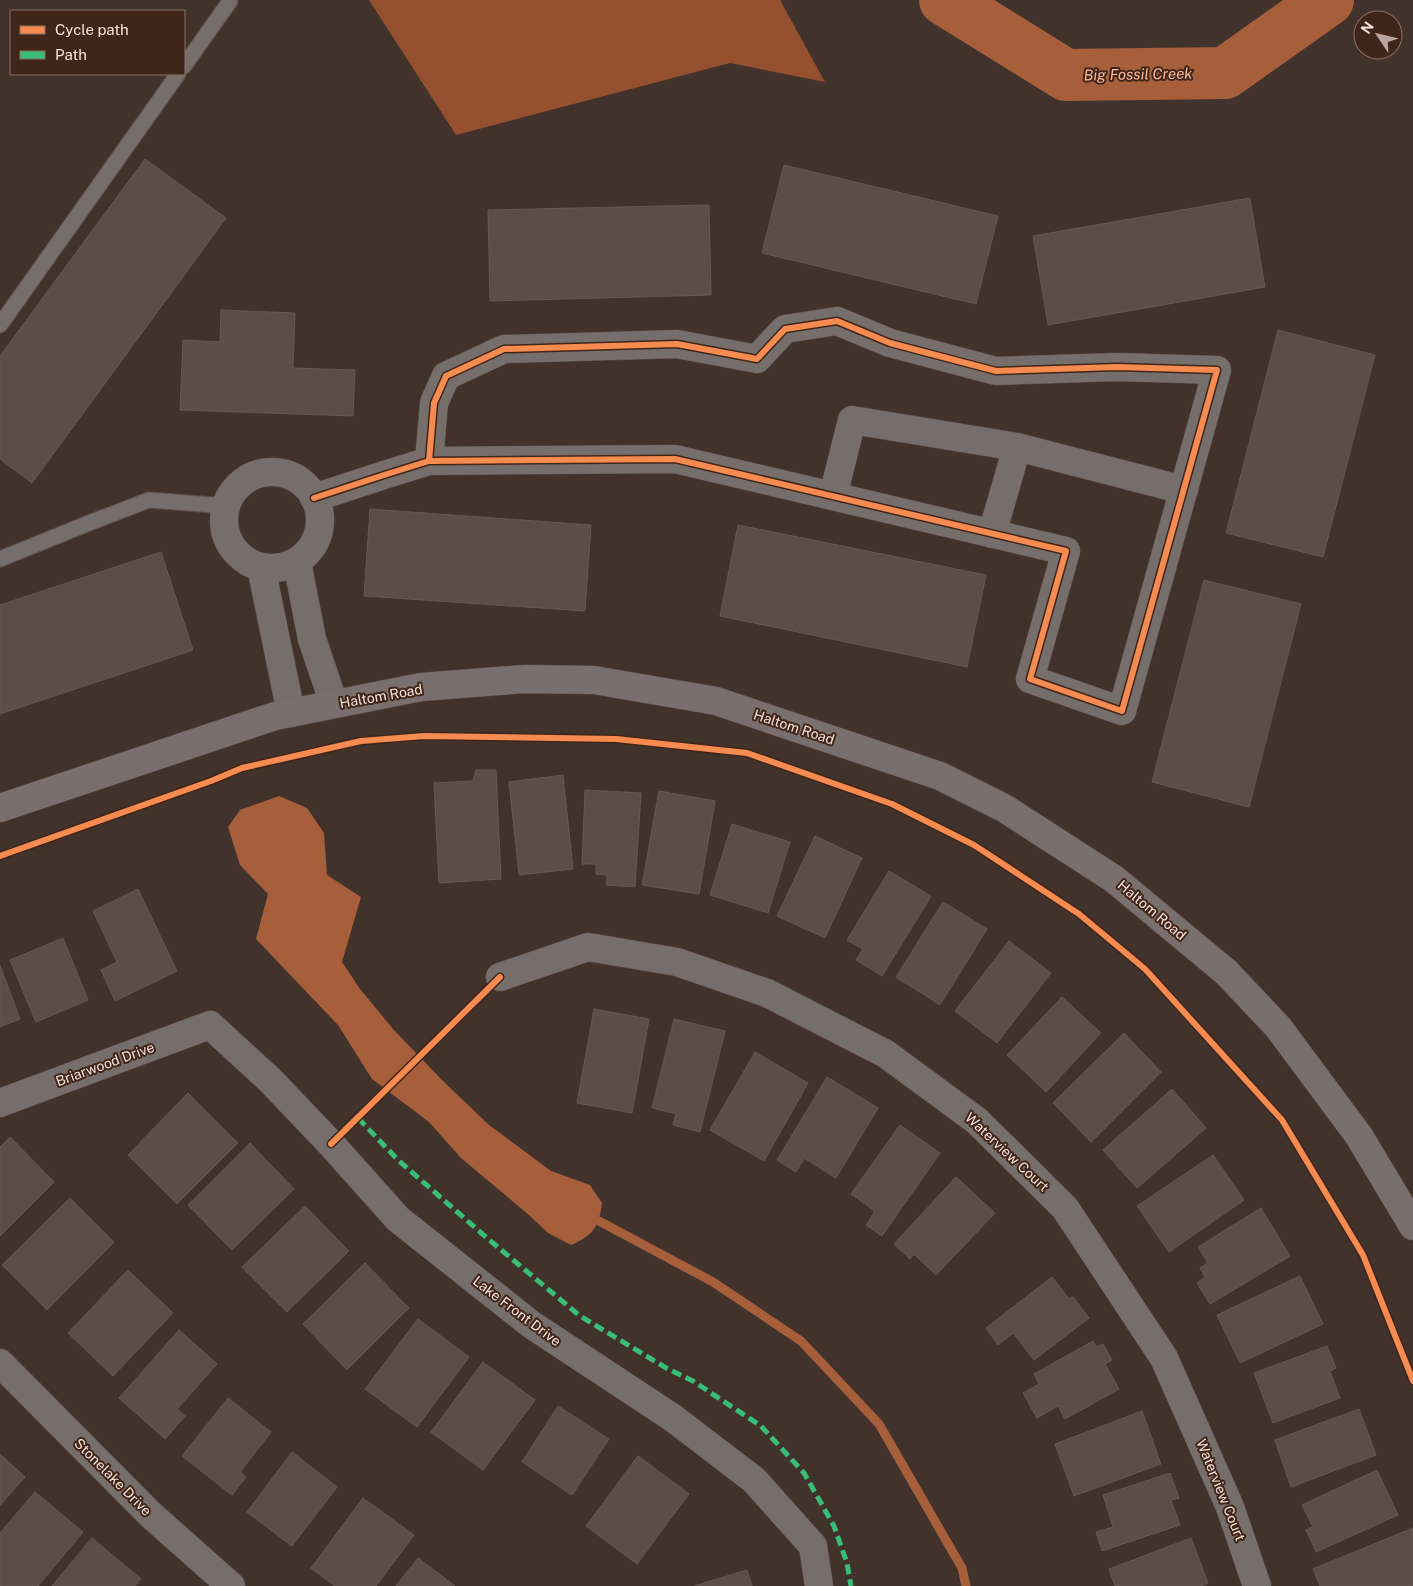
<svg xmlns="http://www.w3.org/2000/svg" width="1413" height="1586" font-family="'Public Sans',sans-serif">
<style>
.forest{fill:#95502f}
.water{fill:#a75e3b}
.lines{fill:none;stroke-linecap:round;stroke-linejoin:round}
.stream{stroke:#a75e3b;stroke-width:9}
.river{stroke:#a75e3b;stroke-width:52}
.building{fill:#5b4e49;stroke:#665853}
.lane-casing{stroke:#5d4f4a;stroke-width:17}
.street-casing{stroke:#5d4f4a;stroke-width:29}
.secondary-casing{stroke:#5d4f4a;stroke-width:29}
.lane{stroke:#766e6b;stroke-width:15}
.street{stroke:#766e6b;stroke-width:28}
.secondary{stroke:#796f6c;stroke-width:28}
.quiet{stroke:#3abd76;stroke-width:5;stroke-dasharray:10 5;stroke-linecap:butt}
.cycleway-casing{stroke:#402519;stroke-width:9}
.cycleway{stroke:#f68b52;stroke-width:6}
.labels{text-anchor:middle;dominant-baseline:central;stroke-width:4;stroke-linejoin:round;paint-order:stroke}
.street-label{font-size:14px;fill:#f6e3db;stroke:#402519}
.water-label{font-size:15px;font-style:italic;fill:#fbb99c;stroke:#402519}
</style>
<rect width="100%" height="100%" fill="#42322c"/>
<path class="forest" d="M369,0H780L825,82L730,63L456,135Z"/>
<path class="water" d="M279,796L307,808L324,833L327,875L361,897L342,962L360,989L393,1029L442,1080L489,1125L551,1171L590,1185L602,1203C599,1226 594,1235 571,1245L548,1233L529,1215L461,1158L429,1122L372,1079L338,1025L256,939L268,894L240,865L228,827L240,810Z"/>
<g class="lines">
<path class="stream" d="M599,1221L713,1282L801,1341L879,1424L962,1568L966,1586"/>
<path class="river" d="M945,0L1066,75L1225,73L1328,0"/>
</g>
<g class="building">
<path d="M145,159L226,218L32,483L0,459V356Z"/>
<path d="M784,165L998,216L976,304L762,253Z"/>
<path d="M1250,198L1265,287L1048,325L1033,236Z"/>
<path d="M709,205L711,295L490,301L488,210Z"/>
<path d="M221,310L295,313L293,368L355,370L353,416L180,410L183,340L220,342Z"/>
<path d="M1278,330L1375,355L1323,557L1226,533Z"/>
<path d="M370,509L591,525L585,611L364,596Z"/>
<path d="M738,525L986,575L967,667L720,616Z"/>
<path d="M161,552L193,650L0,714V605Z"/>
<path d="M1204,580L1301,604L1249,807L1152,782Z"/>
<path d="M476,770H496L501,879L439,883L434,783L473,781Z"/>
<path d="M563,775L573,869L519,875L509,782Z"/>
<path d="M585,790L641,793L635,887L606,885L607,875L596,874V864H582Z"/>
<path d="M659,791L715,801L699,894L642,885Z"/>
<path d="M732,824L790,842L768,913L710,895Z"/>
<path d="M815,836L862,858L825,938L777,916Z"/>
<path d="M889,871L931,896L882,976L856,960L863,949L847,940Z"/>
<path d="M138,889L177,971L115,1001L101,970L117,962L93,911Z"/>
<path d="M943,902L987,929L940,1005L896,977Z"/>
<path d="M63,938L88,1000L36,1022L10,960Z"/>
<path d="M1009,941L1051,973L997,1043L955,1011Z"/>
<path d="M0,965L20,1019L0,1027Z"/>
<path d="M1062,997L1101,1033L1046,1092L1007,1055Z"/>
<path d="M594,1009L649,1019L632,1113L577,1103Z"/>
<path d="M674,1019L725,1031L700,1132L673,1125L676,1114L652,1108Z"/>
<path d="M1124,1033L1161,1072L1091,1142L1053,1103Z"/>
<path d="M755,1052L808,1083L764,1161L710,1130Z"/>
<path d="M827,1077L878,1108L836,1178L804,1158L796,1172L777,1160Z"/>
<path d="M1172,1089L1206,1128L1137,1188L1103,1150Z"/>
<path d="M188,1093L238,1143L177,1204L128,1155Z"/>
<path d="M900,1125L940,1153L882,1236L866,1225L875,1211L851,1194Z"/>
<path d="M10,1137L54,1182L0,1236V1147Z"/>
<path d="M250,1143L294,1189L232,1250L188,1205Z"/>
<path d="M1213,1155L1244,1200L1169,1252L1137,1206Z"/>
<path d="M956,1177L995,1213L936,1275L914,1254L910,1259L894,1244Z"/>
<path d="M70,1198L114,1242L47,1310L2,1265Z"/>
<path d="M305,1206L349,1251L287,1312L242,1267Z"/>
<path d="M1261,1208L1290,1256L1210,1304L1197,1283L1205,1277L1200,1268L1208,1263L1198,1247Z"/>
<path d="M365,1263L409,1308L347,1370L303,1324Z"/>
<path d="M128,1270L173,1313L113,1376L68,1333Z"/>
<path d="M1300,1276L1323,1324L1240,1363L1217,1315Z"/>
<path d="M1052,1277L1069,1299L1073,1297L1089,1318L1034,1360L1013,1333L998,1345L986,1328Z"/>
<path d="M418,1319L469,1357L417,1427L365,1389Z"/>
<path d="M179,1330L217,1364L177,1409L185,1416L165,1439L119,1398Z"/>
<path d="M1093,1341L1097,1347L1103,1344L1112,1360L1105,1364L1119,1389L1065,1419L1058,1406L1037,1418L1023,1393L1039,1384L1034,1374Z"/>
<path d="M1327,1346L1336,1368L1330,1371L1340,1398L1273,1423L1254,1373Z"/>
<path d="M483,1362L535,1400L483,1470L431,1432Z"/>
<path d="M228,1398L271,1432L240,1472L246,1477L232,1495L182,1456Z"/>
<path d="M558,1406L609,1439L572,1495L522,1462Z"/>
<path d="M1359,1409L1376,1455L1291,1487L1275,1440Z"/>
<path d="M1142,1411L1161,1464L1074,1496L1055,1444Z"/>
<path d="M292,1452L337,1487L292,1546L247,1512Z"/>
<path d="M0,1454L25,1477L0,1505Z"/>
<path d="M638,1456L689,1494L637,1564L586,1526Z"/>
<path d="M1377,1470L1398,1515L1316,1552L1306,1530L1313,1527L1302,1505Z"/>
<path d="M1170,1473L1179,1498L1171,1500L1180,1525L1102,1551L1096,1532L1113,1527L1103,1495Z"/>
<path d="M35,1492L83,1532L38,1586H0V1533Z"/>
<path d="M363,1498L414,1535L376,1586H335L311,1568Z"/>
<path d="M1413,1528V1586H1320L1313,1569Z"/>
<path d="M92,1538L141,1579L135,1586H52Z"/>
<path d="M1191,1538L1208,1583L1201,1586H1115L1109,1569Z"/>
<path d="M418,1558L455,1586H396Z"/>
<path d="M747,1570L752,1586H694Z"/>
</g>
<g class="lines">
<g class="lane-casing">
<g id="lane">
<path d="M184,66L230,1"/>
<path d="M0,325L178,74"/>
<path d="M0,559L94,521L149,500L226,506"/>
</g>
</g>
<g class="street-casing">
<g id="street">
<circle cx="272" cy="520" r="48"/>
<path d="M833,496L852,420L1017,447"/>
<path d="M314,498L384,475L429,461L675,459L1066,551L1030,679L1122,711L1217,370L1117,367L996,371L890,343L837,321L785,329L757,359L677,344L504,349L446,376L434,403L429,461"/>
<path d="M992,534L1017,447L1184,490"/>
<path d="M297,562L312,639L334,704"/>
<path d="M261,567L291,713"/>
<path d="M500,977L588,947L677,962L767,993L886,1054L977,1121L1065,1208L1164,1358L1230,1507L1257,1586"/>
<path d="M0,1103L210,1025L270,1080L331,1144L398,1219L532,1325L673,1418L754,1480L813,1546L819,1586"/>
<path d="M0,1363L151,1515L231,1586"/>
</g>
</g>
<g class="secondary-casing">
<path id="secondary" d="M0,808L275,716L421,687L525,679L594,680L716,701L940,776L1004,808L1114,879L1226,972L1278,1027L1359,1136L1413,1226"/>
</g>
<use href="#lane" class="lane"/>
<use href="#street" class="street"/>
<use href="#secondary" class="secondary"/>
<path class="quiet" d="M358,1118L398,1160L487,1238L580,1316L668,1369L693,1381L761,1426L804,1473L834,1526L847,1563L851,1586"/>
<g class="cycleway-casing">
<g id="cycleway">
<path d="M314,498L384,475L429,461L675,459L1066,551L1030,679L1122,711L1217,370L1117,367L996,371L890,343L837,321L785,329L757,359L677,344L504,349L446,376L434,403L429,461"/>
<path d="M0,856L211,781L242,768L361,741L424,736L616,739L747,753L892,804L974,845L1079,914L1145,969L1282,1120L1363,1255L1413,1381"/>
<path d="M331,1144L500,977"/>
</g>
</g>
<use href="#cycleway" class="cycleway"/>
</g>
<g class="labels">
<g class="street-label">
<text transform="translate(381 696) rotate(-10)">Haltom Road</text>
<text transform="translate(794 727) rotate(18)">Haltom Road</text>
<text transform="translate(1152 910) rotate(40)">Haltom Road</text>
<text transform="translate(105 1064) rotate(-20)">Briarwood Drive</text>
<text transform="translate(1007 1152) rotate(43)">Waterview Court</text>
<text transform="translate(517 1311) rotate(37)">Lake Front Drive</text>
<text transform="translate(113 1477) rotate(45)">Stonelake Drive</text>
<text transform="translate(1221 1490) rotate(68)">Waterview Court</text>
</g>
<g class="water-label">
<text transform="translate(1138 74) rotate(-1)">Big Fossil Creek</text>
</g>
</g>
<rect x="10" y="10" width="175" height="65" fill="#402519" stroke="#897167"/>
<rect x="20" y="26" width="25" height="8" fill="#f68b52" stroke="#897167"/>
<text x="55" y="35" font-size="15" fill="#f6e3db">Cycle path</text>
<rect x="20" y="51" width="25" height="8" fill="#3abd76" stroke="#897167"/>
<text x="55" y="60" font-size="15" fill="#f6e3db">Path</text>
<g transform="translate(1378 35) rotate(305)"><circle r="24" fill="#402519" stroke="#897167"/>
<path d="M0-4L9 19L0 12L-9 19Z" fill="#b7a59e"/>
<text y="-8" font-size="14" font-weight="bold" text-anchor="middle" fill="#f6e3db">N</text>
</g>
</svg>
